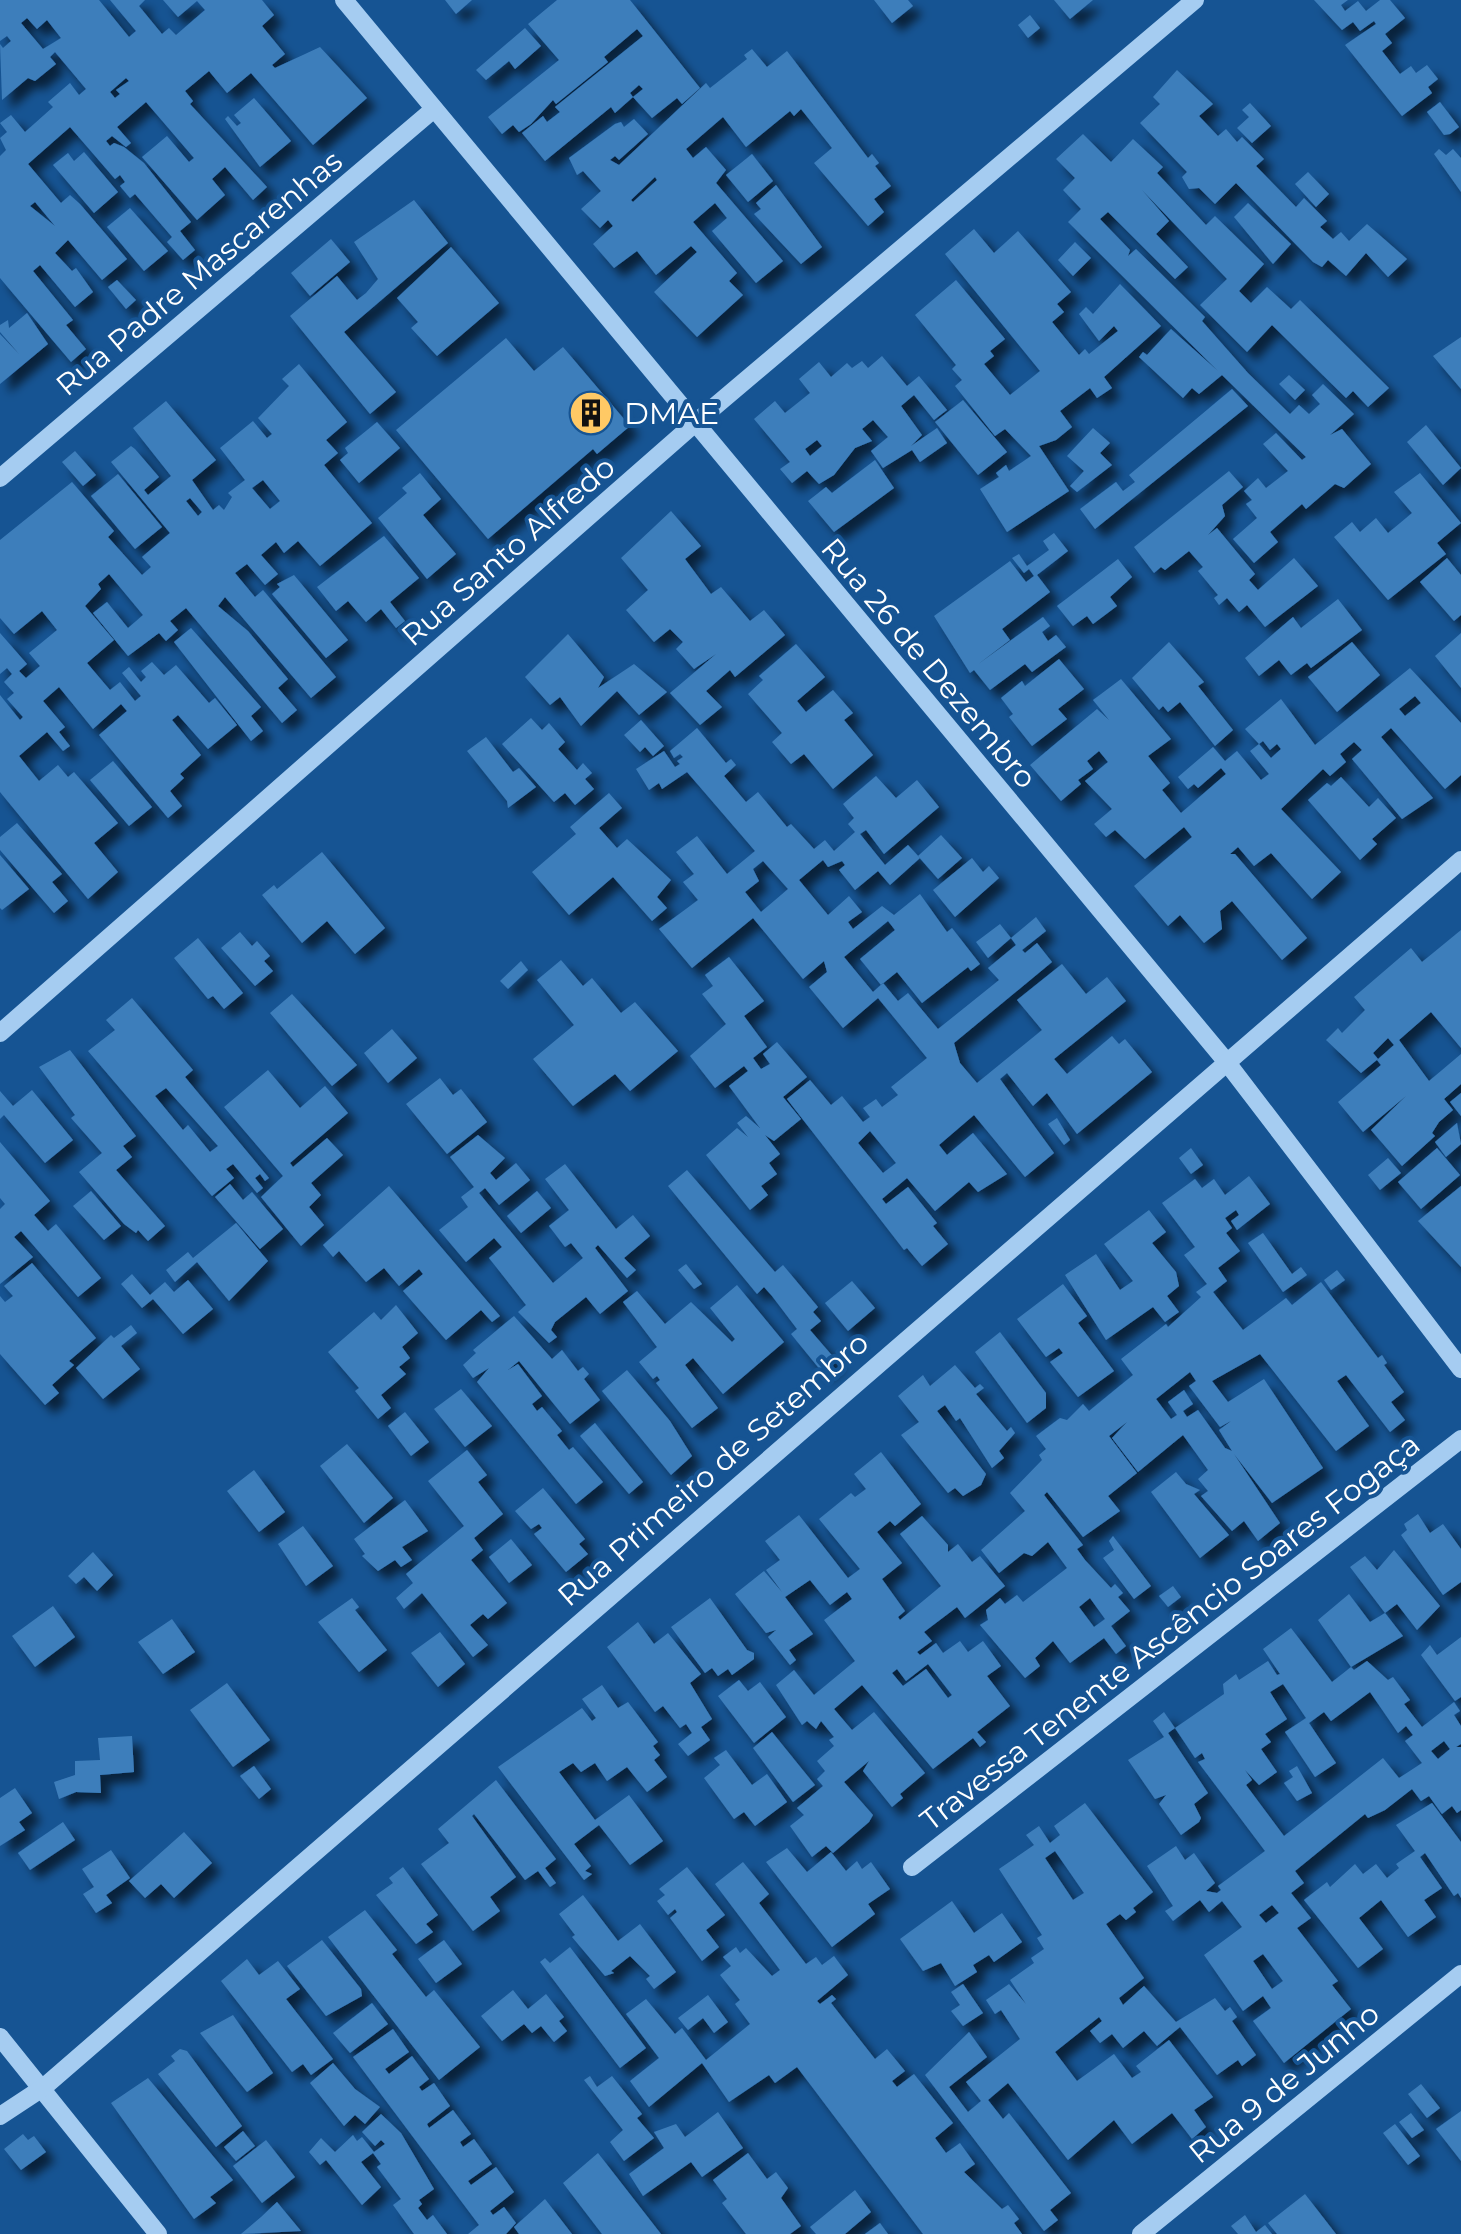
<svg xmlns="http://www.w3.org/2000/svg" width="1461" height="2234" font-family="Montserrat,sans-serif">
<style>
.building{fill:#3e7ebb;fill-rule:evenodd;filter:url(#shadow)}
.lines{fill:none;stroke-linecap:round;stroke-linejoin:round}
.minor{stroke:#a5ccf1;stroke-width:18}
.labels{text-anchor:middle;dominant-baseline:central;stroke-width:8;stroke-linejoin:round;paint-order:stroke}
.street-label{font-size:30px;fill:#fff;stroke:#165493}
.poi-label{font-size:30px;fill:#fff;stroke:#165493;text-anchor:start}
</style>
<defs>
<filter id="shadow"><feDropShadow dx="9" dy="9" stdDeviation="5" flood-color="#0009"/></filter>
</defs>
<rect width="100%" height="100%" fill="#165493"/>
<g class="building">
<path d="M0,0H99L129,37L136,31L110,0H145L139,6L162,34L169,28L176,35L205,10L197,1L178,17L163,0H262L274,15L262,26L285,54L272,65L275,68L320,47L367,98L313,145L251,73L227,93L209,71L185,91L193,101L190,104L267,187L253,200L225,167L212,179L225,195L197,220L142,157L167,136L189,162L194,158L146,102L117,127L131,143L126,147L112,136L106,141L110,146L114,143L124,147L144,163L191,222L180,231L195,250L183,260L167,242L172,237L135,194L130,198L120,186L125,182L120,175L115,179L70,127L28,164L61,203L70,195L80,204L127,259L102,280L68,240L55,253L72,271L76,268L93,292L75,307L40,265L33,271L73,320L66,325L86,349L71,362L0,278V156L6,150L0,138L7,132L0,123L11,115L25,132L53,107L48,102L70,83L79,95L86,89L55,52L50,57L56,64L35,81L28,78L2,100L0,44L3,48L11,41L7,36L0,41ZM27,18L37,29L47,20L61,38L43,49L21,23ZM126,78L129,81L116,90L120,94L115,98L110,92ZM35,202L55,226L30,206Z"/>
<path d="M445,0H472L456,14Z"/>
<path d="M557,0H630L700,88L682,104L677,98L652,118L633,97L643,89L639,85L630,93L633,97L615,113L611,107L545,161L522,133L543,116L547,122L560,112L555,107L643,36L637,29L604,57L608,62L556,104L553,100L531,124L519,132L513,125L502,134L488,117L559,60L528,24Z"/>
<path d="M874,0H908L913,6L892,23Z"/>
<path d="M1054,0H1093L1070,19Z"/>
<path d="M1314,0H1348L1341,5L1345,11L1358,1L1366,11L1380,0H1390L1405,18L1385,34L1392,43L1382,51L1400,74L1411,66L1416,73L1427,65L1438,79L1428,87L1432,93L1402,116L1345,45L1376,24L1374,21L1360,31L1353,22L1342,30Z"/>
<path d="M1030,15L1040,28L1028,38L1018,25Z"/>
<path d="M525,28L541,46L515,69L509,61L486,80L476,70Z"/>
<path d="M752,49L767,67L787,51L868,158L872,154L879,163L875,166L891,186L874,199L884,212L868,226L814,163L832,148L801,109L794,116L790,111L746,147L723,117L686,149L693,158L706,147L726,170L716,183L783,261L756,283L712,231L727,218L715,203L693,222L737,273L729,281L743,295L697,337L654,292L697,252L691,246L656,275L637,251L614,268L593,244L613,226L608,220L600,228L581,209L601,191L583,171L577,175L569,158L615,124L621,122L624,127L634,119L648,134L619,160L615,156L610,160L619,165L706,83L710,88L747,59L744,55ZM655,177L657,180L633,202L631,200Z"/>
<path d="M1177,70L1213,104L1199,116L1218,136L1226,129L1237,142L1242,137L1264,159L1256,166L1296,207L1304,198L1327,221L1320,227L1333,239L1341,232L1349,241L1367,224L1407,259L1388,277L1366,253L1346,276L1328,260L1322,267L1313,262L1236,183L1215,204L1199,188L1189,189L1182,177L1187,172L1140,123L1160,104L1153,97Z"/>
<path d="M254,98L291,141L260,167L225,119L228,116L237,126L241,123L234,115Z"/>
<path d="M1440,102L1459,127L1450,134L1444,135L1427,112Z"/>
<path d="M1250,103L1271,126L1252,143L1237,128L1249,117L1242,110Z"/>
<path d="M1083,134L1111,162L1133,139L1163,167L1157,173L1206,225L1215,216L1264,264L1239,291L1251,303L1267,287L1291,309L1300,300L1389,388L1368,407L1353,391L1346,398L1272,325L1247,352L1200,305L1227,279L1142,190L1169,221L1156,234L1188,267L1175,279L1108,212L1100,219L1130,250L1128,256L1136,249L1205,317L1202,321L1248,373L1290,414L1299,405L1309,414L1320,404L1312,395L1323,384L1354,414L1330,435L1342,429L1371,464L1344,488L1335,484L1306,509L1302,504L1270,532L1278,542L1254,563L1233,539L1257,518L1246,504L1252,500L1244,491L1258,478L1266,488L1288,471L1263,444L1276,433L1302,460L1306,457L1222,375L1199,394L1192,388L1183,398L1139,357L1143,352L1147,355L1171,329L1218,371L1068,222L1081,209L1063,190L1075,178L1056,159Z"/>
<path d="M1439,149L1446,155L1453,149L1461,158V192L1434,154Z"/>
<path d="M84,152L118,192L94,213L53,165L68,153L74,161Z"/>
<path d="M752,154L773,181L748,202L726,175Z"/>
<path d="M1308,172L1329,194L1316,207L1295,184Z"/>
<path d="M776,185L822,247L801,264L754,214L761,209L756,203Z"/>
<path d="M414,200L448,243L344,332L396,392L370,414L290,316L337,276L357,300L366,293L378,279L354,242Z"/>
<path d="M1248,203L1291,244L1273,264L1234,217Z"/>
<path d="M130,208L168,251L144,271L107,227Z"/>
<path d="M974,229L994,253L1018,231L1071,292L1057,304L1064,312L1052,322L1079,355L1085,349L1089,354L1118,331L1114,326L1099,341L1079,314L1086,307L1093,314L1120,284L1161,326L1104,377L1112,388L1097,398L1090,388L1060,411L1072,427L1056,440L1039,446L1069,491L1007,532L980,489L999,477L996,473L1006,465L1009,471L1031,456L1005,429L995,436L955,386L962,380L952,369L956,365L915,315L956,280L1005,339L990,351L994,356L984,364L1010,395L1040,371L945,254Z"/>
<path d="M331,239L350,262L310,296L291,273Z"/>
<path d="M1075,242L1091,258L1073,276L1058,260Z"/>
<path d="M451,247L499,303L437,356L411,328L418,322L397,298Z"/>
<path d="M117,280L136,300L126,309L108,287Z"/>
<path d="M27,313L48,344L0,384V334L19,354L0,332V325L8,320L9,328Z"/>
<path d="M1461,337V389L1433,356Z"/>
<path d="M506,338L534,371L563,347L630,426L597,454L593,449L488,539L396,430Z"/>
<path d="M882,356L907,386L919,376L947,410L934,420L914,395L901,406L922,435L911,446L937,428L947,443L920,462L912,450L883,468L871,451L888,437L873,420L862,429L872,441L855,448L834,475L819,484L807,471L792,483L780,469L790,462L754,419L775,401L785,413L810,393L799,379L819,362L831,377L847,363L852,368L862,361L868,368ZM817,440L822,446L810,456L805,449Z"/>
<path d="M299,364L347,422L326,440L338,453L324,465L372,523L320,566L298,541L284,553L276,542L261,555L278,574L265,585L247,564L235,573L255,597L263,590L336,677L311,698L225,597L218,606L248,631L288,679L278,688L297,710L282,723L186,608L170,621L178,630L166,641L159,633L128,656L93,613L107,602L128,628L143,615L109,574L98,584L101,589L85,606L114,640L87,663L110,690L120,682L135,701L141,696L122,673L129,667L141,682L146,677L141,671L152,662L164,675L176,665L209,703L215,698L237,725L208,749L178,715L172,720L201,755L180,774L184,778L170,791L182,806L168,818L99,735L127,711L121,704L93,729L59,687L43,701L65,727L59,732L70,746L63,751L47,732L19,756L39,781L58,765L68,777L74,772L118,823L94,843L118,872L88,899L0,792V695L20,720L23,717L7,699L14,693L4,682L12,674L7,668L0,674V633L27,664L19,671L26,678L40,666L29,653L57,630L42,611L14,634L0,618V540L72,482L114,531L108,537L142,575L151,567L142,557L170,533L111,462L131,446L135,449L159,477L144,490L148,495L171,476L133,428L166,401L216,460L192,480L213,510L219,505L224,510L232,497L228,493L245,480L220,448L253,421L267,438L272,434L258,418L289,386L282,379ZM263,480L280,501L270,509L252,488ZM190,498L202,512L198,516L186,501Z"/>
<path d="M1289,375L1305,390L1295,400L1279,384Z"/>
<path d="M1232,389L1248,406L1095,529L1080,509L1116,482L1123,491L1135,482L1129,475Z"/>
<path d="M963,400L1007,452L978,475L935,422Z"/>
<path d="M377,422L400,448L359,483L340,460L348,453L345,448Z"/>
<path d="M1426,425L1461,468L1443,485L1407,442Z"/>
<path d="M1093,428L1110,443L1100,453L1112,465L1077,492L1070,486L1084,471L1067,456Z"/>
<path d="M75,451L96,475L83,486L62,462Z"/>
<path d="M875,460L894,488L834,532L808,501L826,487L832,493Z"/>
<path d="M1229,471L1243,487L1222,505L1225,516L1208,535L1217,528L1255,574L1249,580L1258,590L1294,558L1318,586L1265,627L1247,605L1239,612L1227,598L1219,605L1214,598L1218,595L1198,571L1203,567L1189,551L1165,570L1161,567L1154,573L1134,547Z"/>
<path d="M420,473L441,499L423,515L456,554L427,579L378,518L407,493L402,488Z"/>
<path d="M1420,473L1461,523L1437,543L1446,554L1388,600L1334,537L1352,522L1360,532L1376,518L1388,533L1412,513L1394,492Z"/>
<path d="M118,474L162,527L135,549L91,496Z"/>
<path d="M671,511L701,546L685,559L711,594L721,587L750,621L764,610L785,635L735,677L730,670L706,691L722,707L700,725L670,693L716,654L694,669L676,649L683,642L670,629L654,642L626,610L648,590L621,558Z"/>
<path d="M1054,533L1068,551L1037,575L1050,592L1002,629L1010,640L977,665L1043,617L1050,626L1042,632L1048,641L1056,635L1066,647L1032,672L1025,664L990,690L974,670L970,673L934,616L1010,561L1026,582L1034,576L1029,569L1024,573L1012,558L1019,554L1027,566L1049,550L1043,541Z"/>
<path d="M384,536L419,578L390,602L405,621L396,628L381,609L366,622L348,601L336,611L317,587Z"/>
<path d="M1447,558L1461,575V615L1454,621L1420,582Z"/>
<path d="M1118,559L1132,577L1110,597L1117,606L1093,624L1087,616L1073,626L1057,606Z"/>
<path d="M294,575L348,640L326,658L272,594L280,587L277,584Z"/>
<path d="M1338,599L1362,630L1311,668L1307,663L1291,675L1279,660L1259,676L1245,658L1293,617L1301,628Z"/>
<path d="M191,628L261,707L251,716L263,731L251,741L174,642Z"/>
<path d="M1461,633V688L1435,656Z"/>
<path d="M568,634L604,677L598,688L634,664L667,692L639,715L617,691L581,726L560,697L550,705L525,677Z"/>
<path d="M1169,642L1204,682L1198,686L1233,730L1215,746L1180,702L1168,712L1163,706L1159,710L1132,678Z"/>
<path d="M1352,642L1380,675L1337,712L1308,677Z"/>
<path d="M796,644L825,677L797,701L806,712L833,690L853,713L844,720L873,755L833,789L804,754L791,764L772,742L782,733L748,694L763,680L759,676Z"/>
<path d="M1059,659L1084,689L1058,709L1067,719L1032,746L1009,717L1013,714L1001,698L1022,681L1025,686Z"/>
<path d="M1410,668L1461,723V775L1445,789L1391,728L1381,737L1433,798L1402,819L1352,759L1362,750L1354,742L1340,754L1346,762L1330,776L1323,769L1281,809L1341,872L1312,899L1271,853L1254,866L1238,847L1230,854H1235L1307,938L1282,960L1232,901L1220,911L1222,929L1204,943L1180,915L1168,926L1134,886L1192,837L1184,827L1145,859L1115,830L1106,837L1094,824L1112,809L1085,781L1108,762L1099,751L1087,761L1093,769L1078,780L1081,784L1061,801L1030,765L1097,709L1109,720L1093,700L1121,679L1171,739L1148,756L1170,783L1162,790L1181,813L1226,774L1221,768L1198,788L1194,784L1188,789L1178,777L1213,747L1225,761L1237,751L1261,780L1269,774L1250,751L1259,744L1271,758L1281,749L1277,744L1270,750L1263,741L1259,744L1245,729L1281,699L1315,745ZM1415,696L1421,703L1405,716L1399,709Z"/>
<path d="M531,718L542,730L549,723L565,742L558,749L577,770L583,763L592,773L585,779L594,789L575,805L565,793L554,802L502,744Z"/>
<path d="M641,720L664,746L653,756L645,747L640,752L624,735Z"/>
<path d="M697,728L726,763L731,759L736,765L724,776L746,802L758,792L787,827L791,824L814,849L825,840L834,851L855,832L848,824L854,818L843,804L876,776L896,798L917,780L939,807L884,854L866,830L860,834L885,865L908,845L920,858L890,885L878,871L855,890L839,870L845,865L842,861L828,867L823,860L799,880L828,915L849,896L862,912L848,922L853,929L882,906L894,915L920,894L947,932L952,928L980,964L971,971L968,967L922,1003L897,972L881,985L860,959L895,930L888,921L844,957L873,992L883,983L898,1001L908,993L938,1029L999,980L988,968L1016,945L1011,938L988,958L976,942L1000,924L1011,938L1036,917L1046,931L1022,950L1025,953L1037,943L1052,962L954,1043L960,1063L977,1083L1042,1030L1017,1000L1062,964L1086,994L1107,977L1126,1001L1054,1059L1067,1074L1112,1036L1119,1044L1125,1039L1152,1072L1077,1134L1047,1093L1033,1106L1007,1073L1000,1079L1054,1153L1025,1177L974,1115L939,1145L947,1155L973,1133L1007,1174L978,1192L969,1182L935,1211L907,1178L882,1199L886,1204L908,1187L937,1223L933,1226L948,1244L922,1266L907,1248L904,1250L787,1099L810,1080L831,1105L842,1096L863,1122L870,1117L863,1108L876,1099L882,1107L898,1095L891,1087L927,1058L878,998L843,1028L809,987L827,972L824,961L803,979L753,918L692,968L659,929L698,900L683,882L694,874L676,852L697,836L727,874L755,851L687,772L662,789L659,783L649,790L636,769L664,751L675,767L680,764L677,761L683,757L680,754L674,758L670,751ZM763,861L788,889L761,912L745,892L759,881L753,869ZM870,1131L896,1163L883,1173L858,1143Z"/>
<path d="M486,737L513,772L519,768L536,787L508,808L507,801L467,751Z"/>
<path d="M113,761L152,807L129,826L90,780Z"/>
<path d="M1341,777L1369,807L1378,798L1396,818L1372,839L1377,844L1360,860L1308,800L1327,783L1331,786Z"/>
<path d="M609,793L622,808L599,828L617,848L627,839L671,880L657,897L667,908L652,921L613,877L569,915L532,872L576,834L570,827Z"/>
<path d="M17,823L62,874L52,882L68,901L54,913L0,850V837Z"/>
<path d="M941,835L962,858L938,879L918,856Z"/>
<path d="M322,852L385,928L355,954L327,921L302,943L262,895L274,885L277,889Z"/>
<path d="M0,855L29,889L2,910L0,908Z"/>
<path d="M972,858L983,872L989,866L999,878L955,917L933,890Z"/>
<path d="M1461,930V1048L1431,1012L1399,1040L1429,1081L1461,1054V1084L1444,1099L1453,1110L1439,1122L1432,1133L1435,1136L1402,1166L1371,1130L1406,1096L1363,1132L1338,1102L1381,1065L1377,1060L1394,1045L1388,1038L1373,1053L1378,1059L1361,1073L1326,1040L1338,1028L1342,1033L1365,1010L1354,997L1411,948L1422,962Z"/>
<path d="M240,932L252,946L257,941L270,956L264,961L273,971L255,986L221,948Z"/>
<path d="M198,938L243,993L224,1009L213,996L208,999L174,958Z"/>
<path d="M729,957L764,1001L744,1016L767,1047L753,1058L761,1069L770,1064L763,1054L777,1042L807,1077L783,1097L801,1119L774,1141L765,1135L780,1154L769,1163L777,1174L761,1186L768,1195L750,1210L706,1155L737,1128L748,1137L737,1123L746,1116L760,1128L729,1086L748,1071L744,1066L715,1088L690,1056L726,1024L702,994L713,986L705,975Z"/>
<path d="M561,960L583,986L592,978L621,1013L635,1002L678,1051L630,1091L615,1074L573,1106L533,1059L574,1025L537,980Z"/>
<path d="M521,961L528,970L508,989L500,981Z"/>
<path d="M292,994L357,1065L332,1086L270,1013Z"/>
<path d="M132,998L193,1070L185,1077L269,1178L265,1181L260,1174L255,1178L263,1188L257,1193L233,1164L226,1169L234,1178L212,1196L88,1051L115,1030L106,1020ZM166,1088L218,1146L210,1152L188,1125L183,1130L155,1096Z"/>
<path d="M392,1029L417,1058L388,1083L364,1053Z"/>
<path d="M70,1050L136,1136L123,1146L132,1157L116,1170L165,1226L148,1241L138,1230L136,1233L124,1224L79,1172L102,1153L71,1118L75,1115L39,1067Z"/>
<path d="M268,1070L300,1108L325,1086L348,1113L290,1163L293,1167L327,1138L343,1155L311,1183L321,1195L309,1207L324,1225L301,1246L261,1197L283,1176L224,1107Z"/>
<path d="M440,1078L453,1095L461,1089L487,1122L447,1154L406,1104Z"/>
<path d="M32,1090L73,1140L45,1163L4,1115L0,1119V1091L13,1106Z"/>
<path d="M1461,1093V1116L1450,1102Z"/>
<path d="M1057,1118L1070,1140L1064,1145L1048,1124Z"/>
<path d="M1457,1123L1461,1144L1446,1157L1435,1142Z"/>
<path d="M478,1135L505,1158L490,1173L496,1180L516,1163L530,1180L499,1205L485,1188L479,1193L553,1283L583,1258L571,1243L565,1247L549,1226L569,1210L545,1179L565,1164L616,1229L633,1215L650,1236L624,1258L636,1270L627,1278L598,1245L595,1248L628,1291L600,1314L586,1297L555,1322L551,1330L557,1337L549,1343L518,1312L526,1305L489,1258L502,1247L494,1238L466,1262L439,1230L468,1207L461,1197L474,1187L450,1157Z"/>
<path d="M0,1142L50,1201L34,1215L48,1231L56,1224L101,1278L78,1297L21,1231L14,1237L33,1257L0,1284V1209L5,1204L0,1198Z"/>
<path d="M1191,1148L1203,1165L1191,1174L1179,1158Z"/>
<path d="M1437,1148L1460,1175L1421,1209L1398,1182Z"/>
<path d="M1388,1158L1401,1173L1380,1190L1368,1175Z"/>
<path d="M687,1170L775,1272L783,1265L818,1307L813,1312L821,1321L810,1330L836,1360L822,1372L791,1334L797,1329L772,1296L764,1287L757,1294L668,1186Z"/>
<path d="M1249,1176L1270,1204L1237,1230L1231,1221L1239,1215L1236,1210L1225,1218L1232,1228L1226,1233L1240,1251L1218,1268L1227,1281L1213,1292L1243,1330L1286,1298L1292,1305L1321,1282L1378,1358L1382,1355L1387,1363L1384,1365L1404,1392L1391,1402L1405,1420L1390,1432L1346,1375L1337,1381L1369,1426L1336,1451L1260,1354L1212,1381L1228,1402L1264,1379L1323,1468L1272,1503L1234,1454L1280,1523L1258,1541L1244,1521L1232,1531L1201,1496L1208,1491L1198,1479L1208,1470L1183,1435L1138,1472L1112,1438L1127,1422L1109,1436L1137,1473L1108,1496L1120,1511L1083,1537L1047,1492L1044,1495L1083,1545L1077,1549L1085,1560L1111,1588L1115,1584L1123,1593L1118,1597L1130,1611L1111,1626L1126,1646L1116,1654L1104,1638L1070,1663L1053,1641L1035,1658L1040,1666L1025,1678L980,1625L988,1620L986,1610L1000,1598L1005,1604L1017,1595L1023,1602L1067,1568L1048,1542L1032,1556L1024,1553L999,1573L981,1550L1025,1511L1010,1493L1042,1460L1039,1455L1046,1449L1036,1436L1060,1418L1067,1420L1083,1404L1089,1411L1133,1375L1121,1359L1166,1324L1168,1327L1201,1297L1196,1292L1207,1284L1184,1255L1195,1247L1162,1203L1195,1179L1202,1188L1214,1179L1225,1195ZM1190,1372L1196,1381L1189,1386L1220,1427L1231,1421L1219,1430L1232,1451L1225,1448L1198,1410L1187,1417L1183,1411L1193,1404L1184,1390L1168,1402L1177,1415L1171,1419L1156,1399ZM1090,1598L1105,1619L1094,1627L1079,1607Z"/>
<path d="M230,1184L243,1200L252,1192L283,1229L260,1249L215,1197Z"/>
<path d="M389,1186L476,1288L500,1316L492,1322L481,1310L446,1340L403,1291L423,1274L419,1269L399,1286L384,1268L366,1282L339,1251L333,1257L323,1245Z"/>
<path d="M1461,1186V1267L1418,1221Z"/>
<path d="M91,1191L121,1226L104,1240L73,1206Z"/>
<path d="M537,1191L551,1208L521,1233L507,1216Z"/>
<path d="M1149,1210L1166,1232L1152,1243L1176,1272L1179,1286L1167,1296L1179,1312L1165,1322L1153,1307L1106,1340L1065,1275L1096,1254L1120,1290L1133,1281L1104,1244Z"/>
<path d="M236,1223L268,1261L229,1301L197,1262L175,1282L166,1270L188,1252L193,1258Z"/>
<path d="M1263,1233L1292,1274L1301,1267L1307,1275L1283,1292L1248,1243Z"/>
<path d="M32,1263L96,1338L69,1361L74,1365L52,1385L59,1393L45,1405L0,1354V1296L5,1302L13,1296L4,1286Z"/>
<path d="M686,1264L702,1284L694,1289L678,1270Z"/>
<path d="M1337,1270L1345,1280L1331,1290L1324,1280Z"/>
<path d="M132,1274L150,1295L165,1282L174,1292L188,1280L213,1309L183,1334L153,1299L142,1308L121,1284Z"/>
<path d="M852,1281L875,1308L848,1331L825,1303Z"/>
<path d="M1063,1284L1087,1316L1078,1323L1114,1371L1078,1397L1050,1362L1063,1353L1059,1348L1046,1357L1017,1319Z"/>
<path d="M737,1285L784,1342L723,1394L693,1358L685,1365L718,1408L692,1428L656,1383L660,1380L657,1376L653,1379L639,1362L657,1347L623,1302L637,1291L665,1324L691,1302L732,1342L735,1339L710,1308Z"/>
<path d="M396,1305L418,1333L402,1347L410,1358L399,1367L406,1374L381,1395L391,1408L378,1419L355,1391L359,1388L328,1352L374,1312L381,1320Z"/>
<path d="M514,1316L552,1359L562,1350L578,1371L583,1367L589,1374L584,1379L600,1400L570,1424L519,1361L508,1370L518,1364L542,1396L532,1404L537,1411L542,1407L562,1431L557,1435L569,1450L573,1447L603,1482L576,1504L477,1382L489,1368L473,1378L463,1365L476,1353L473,1350Z"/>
<path d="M131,1325L137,1333L121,1346L140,1369L103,1399L76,1368L111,1335L114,1338Z"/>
<path d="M1000,1332L1046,1393V1408L1027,1423L975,1352Z"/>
<path d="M955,1365L975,1388L980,1384L984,1388L976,1394L1007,1431L1011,1427L1015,1433L999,1451L1004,1458L992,1468L960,1418L956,1421L945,1405L937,1411L986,1474L981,1485L963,1496L955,1488L948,1493L901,1435L919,1422L898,1396L923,1375L930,1386Z"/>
<path d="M627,1370L670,1421L692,1456L671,1475L602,1391Z"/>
<path d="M461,1389L492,1426L465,1447L434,1409Z"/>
<path d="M405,1412L429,1442L411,1456L388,1426Z"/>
<path d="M595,1423L643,1482L629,1494L580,1436Z"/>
<path d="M347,1444L393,1498L364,1523L320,1466Z"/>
<path d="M467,1450L487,1475L478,1482L503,1514L474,1538L483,1550L471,1560L507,1603L488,1619L483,1614L470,1625L488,1645L473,1657L422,1593L404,1609L396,1598L413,1583L406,1574L464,1526L428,1481Z"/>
<path d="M881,1452L921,1504L895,1526L890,1521L877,1532L902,1563L882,1579L905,1611L898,1617L900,1620L941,1586L900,1534L922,1516L948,1545V1552L958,1544L972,1562L980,1556L1005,1586L965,1618L957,1607L924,1632L932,1641L917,1652L920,1655L936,1643L943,1653L960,1641L968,1652L983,1641L1001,1666L987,1676L1010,1706L977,1732L986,1742L980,1747L973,1738L933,1769L862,1685L834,1709L852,1730L874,1712L925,1773L900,1794L903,1798L892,1807L863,1771L869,1761L844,1782L873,1815L869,1822L833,1853L826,1846L812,1857L790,1826L804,1815L797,1808L823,1786L817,1779L825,1771L817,1761L834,1746L829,1740L834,1737L821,1721L816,1729L807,1721L802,1725L776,1685L794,1670L814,1695L855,1661L824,1620L852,1599L847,1592L830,1605L810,1580L785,1597L813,1634L789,1650L796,1660L790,1665L768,1637L776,1630L766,1633L735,1594L764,1571L782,1592L766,1570L780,1560L765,1541L799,1515L848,1578L860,1569L819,1519L851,1493L855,1497L866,1489L854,1474ZM928,1664L952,1695L948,1698L926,1669L903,1686L892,1673L897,1669L906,1681Z"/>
<path d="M254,1470L285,1512L259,1532L227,1491Z"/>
<path d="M1176,1472L1186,1484L1200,1490L1194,1494L1229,1535L1200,1558L1151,1492Z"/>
<path d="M543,1488L585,1539L579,1544L588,1554L566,1572L534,1534L542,1528L539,1524L531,1529L515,1511Z"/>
<path d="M405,1500L428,1531L402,1547L412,1560L401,1567L395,1560L378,1571L362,1556L365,1554L354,1539Z"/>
<path d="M1418,1514L1430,1533L1443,1524L1461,1549V1582L1443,1595L1401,1535L1407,1530L1404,1524Z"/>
<path d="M303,1526L333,1566L306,1586L278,1544Z"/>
<path d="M1113,1536L1151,1586L1134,1599L1103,1558L1114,1550L1109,1541Z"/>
<path d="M511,1539L532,1565L509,1583L489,1557Z"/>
<path d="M1394,1550L1440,1606L1417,1630L1397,1604L1385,1613L1350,1567L1365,1556L1377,1570Z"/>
<path d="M93,1552L113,1575L97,1591L84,1577L76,1584L68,1576Z"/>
<path d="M1173,1586L1181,1597L1168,1607L1159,1596Z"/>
<path d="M1349,1594L1370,1622L1385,1613L1403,1636L1351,1667L1354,1670L1367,1661L1388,1680L1393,1677L1410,1700L1404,1704L1422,1727L1454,1702L1460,1711L1454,1715L1461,1726V1744L1456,1747H1461V1810L1457,1813L1452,1806L1442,1814L1429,1796L1421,1801L1412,1789L1385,1810L1368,1818L1365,1814L1295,1871L1304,1883L1291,1893L1311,1918L1297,1928L1338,1981L1332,1985L1351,2009L1284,2063L1253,2021L1271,2008L1263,1996L1243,2011L1204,1955L1242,1927L1222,1901L1209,1912L1200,1900L1173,1921L1165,1911L1173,1906L1147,1866L1176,1846L1185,1860L1194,1853L1215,1883L1206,1891L1217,1893L1221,1890L1218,1886L1265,1851L1198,1762L1205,1759L1202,1753L1195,1758L1175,1728L1224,1694L1223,1684L1236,1674L1239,1680L1268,1661L1277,1675L1280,1674L1263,1649L1291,1628L1332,1682L1351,1667L1318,1620ZM1283,1684L1306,1718L1285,1732L1315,1777L1336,1763L1309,1723L1324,1712L1331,1721L1370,1692L1398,1733L1406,1726L1413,1735L1405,1741L1422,1763L1399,1778L1383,1758L1284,1836L1246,1785L1252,1780L1245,1770L1259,1785L1277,1772L1261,1749L1271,1742L1265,1734L1287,1719L1270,1692ZM1444,1741L1450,1749L1438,1759L1431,1751ZM1272,1905L1279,1913L1266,1923L1259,1915ZM1263,1954L1283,1981L1272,1989L1253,1961Z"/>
<path d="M352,1598L359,1607L355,1610L387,1650L359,1672L318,1622Z"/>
<path d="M710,1598L747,1650L754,1653V1659L732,1675L728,1669L718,1676L712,1668L705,1673L671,1627Z"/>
<path d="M53,1606L75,1637L35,1667L12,1636Z"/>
<path d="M172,1619L195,1652L163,1674L138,1642Z"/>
<path d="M638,1622L654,1644L668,1633L701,1674L690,1683L712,1719L701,1727L710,1740L688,1756L678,1744L692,1733L686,1724L680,1728L663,1706L655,1712L607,1647Z"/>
<path d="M440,1632L465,1664L438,1687L411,1653Z"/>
<path d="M1461,1637V1697L1455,1701L1421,1655L1430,1645L1437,1655Z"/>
<path d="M739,1680L748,1691L760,1682L786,1717L754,1743L718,1696Z"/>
<path d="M227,1683L270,1740L233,1767L190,1710Z"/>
<path d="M602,1685L618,1708L628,1702L658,1742L653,1746L660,1755L654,1760L667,1777L647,1792L627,1767L607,1781L595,1763L581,1772L573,1763L559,1772L595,1820L629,1795L663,1841L630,1865L599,1825L574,1844L591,1866L585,1871L592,1874L584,1880L498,1767L582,1708L592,1721L596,1718L582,1699Z"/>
<path d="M1164,1712L1175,1728L1168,1733L1208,1793L1194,1804L1201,1818L1199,1822L1181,1835L1159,1804L1166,1795L1155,1799L1128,1760L1164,1737L1153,1721Z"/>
<path d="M772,1732L815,1785L793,1802L753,1748Z"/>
<path d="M132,1736L134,1772L100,1775L101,1793L76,1792L59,1799L54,1782L75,1775V1761L100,1760L98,1738Z"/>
<path d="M726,1750L752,1785L767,1774L787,1802L755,1826L744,1812L734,1819L704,1778L720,1765L714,1758Z"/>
<path d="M254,1766L271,1789L259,1799L240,1776Z"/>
<path d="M1297,1766L1312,1793L1297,1801L1284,1783L1293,1777L1289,1771Z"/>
<path d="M496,1780L556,1859L545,1868L556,1883L550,1887L538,1871L525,1880L474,1814L472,1816L516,1877L490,1897L500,1911L473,1931L421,1864L449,1843L438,1829Z"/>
<path d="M15,1788L32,1813L19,1822L25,1830L0,1846V1798Z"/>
<path d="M1085,1803L1153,1892L1133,1908L1136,1912L1126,1920L1120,1914L1106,1924L1144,1978L1119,1998L1123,2005L1144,1986L1176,2022L1215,1998L1225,2011L1230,2007L1237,2017L1232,2021L1256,2055L1242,2066L1238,2060L1217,2075L1180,2027L1157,2046L1144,2031L1123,2048L1112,2034L1100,2043L1090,2031L1102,2021L1099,2017L1055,2052L1077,2081L1114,2054L1132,2078L1141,2072L1136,2066L1169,2040L1213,2097L1194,2110L1206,2127L1192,2139L1172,2113L1132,2144L1114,2120L1068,2160L1008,2083L988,2100L1003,2119L1009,2113L1071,2193L1050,2210L1058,2220L1044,2231L925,2075L969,2032L987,2057L949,2087L968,2112L981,2101L966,2082L1020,2039L1001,2010L995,2014L986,2000L1009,1984L1026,2004L1010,1980L1034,1963L1031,1958L1044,1949L1037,1938L1042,1935L999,1869L1034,1845L1026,1835L1039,1826L1050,1843L1060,1835L1054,1826ZM1055,1851L1084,1893L1073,1900L1045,1858Z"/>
<path d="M1432,1803L1461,1842V1898L1458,1893L1454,1896L1425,1853L1420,1857L1442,1888L1424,1900L1436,1917L1408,1937L1381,1900L1359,1918L1383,1949L1358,1968L1304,1900L1327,1882L1330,1887L1355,1864L1363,1874L1376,1864L1387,1878L1399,1868L1396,1864L1415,1851L1396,1825Z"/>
<path d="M63,1822L75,1840L30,1870L18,1853Z"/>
<path d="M184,1832L212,1863L174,1898L161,1884L145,1898L129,1881Z"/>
<path d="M787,1848L807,1872L831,1852L846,1871L857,1861L862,1869L871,1862L890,1889L868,1904L875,1914L832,1947L766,1862Z"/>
<path d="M111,1850L130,1878L106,1895L112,1903L96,1913L83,1894L94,1887L82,1869Z"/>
<path d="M743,1862L769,1894L759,1903L806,1964L816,1957L822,1965L834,1956L848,1975L817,2001L820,2004L832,1995L836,1999L831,2003L875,2059L887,2049L905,2071L892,2081L897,2087L914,2074L953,2123L935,2138L946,2153L960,2143L975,2164L964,2172L1002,2209L1008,2205L1019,2219L1014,2223L1022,2234H923L797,2067L775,2083L769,2075L729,2102L702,2063L649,2107L630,2081L659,2058L626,2014L646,1999L675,2034L682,2028L706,2060L750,2024L735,2004L740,2000L720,1975L731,1966L723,1957L736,1947L740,1953L746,1948L772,1976L780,1970L715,1884Z"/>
<path d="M403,1867L438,1915L426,1924L433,1932L416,1944L376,1895L393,1883L389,1878Z"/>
<path d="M687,1867L725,1915L706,1930L719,1947L702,1961L670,1918L677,1912L675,1909L668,1915L657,1901L665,1895L659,1889Z"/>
<path d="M583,1895L618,1941L640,1924L676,1972L654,1989L646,1979L650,1976L630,1956L611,1971L614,1973L605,1976L572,1937L575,1935L559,1914Z"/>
<path d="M952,1901L974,1933L1002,1913L1022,1942L994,1962L989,1955L973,1965L977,1972L955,1986L941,1963L923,1971L900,1939Z"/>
<path d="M365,1910L397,1950L392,1954L426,1997L434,1990L480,2047L439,2080L328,1937Z"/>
<path d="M322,1940L361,1989L362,1996L326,2016L287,1966Z"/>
<path d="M444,1940L462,1964L436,1983L418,1959Z"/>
<path d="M570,1947L646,2048L620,2068L540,1962L545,1958L550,1963Z"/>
<path d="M247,1959L259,1975L278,1961L300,1989L286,1999L333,2059L311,2075L303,2064L292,2072L221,1981Z"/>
<path d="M963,1984L983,2013L963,2026L951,2011L960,2005L951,1992Z"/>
<path d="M513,1990L528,2009L546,1994L564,2017L559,2021L567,2031L554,2042L541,2026L532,2033L524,2024L502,2041L481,2016Z"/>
<path d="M708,1995L728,2022L714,2033L703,2018L688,2030L678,2018Z"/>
<path d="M372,2003L388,2024L350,2053L333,2033Z"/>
<path d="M233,2015L273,2073L247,2092L200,2033Z"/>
<path d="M393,2029L409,2052L385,2069L389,2074L412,2056L429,2079L419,2087L422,2091L434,2083L450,2106L427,2124L429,2128L453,2110L471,2134L460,2142L463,2147L474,2139L492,2164L468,2181L471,2185L496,2167L514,2192L490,2211L493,2215L504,2207L516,2223L506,2234H468L479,2225L353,2057Z"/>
<path d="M180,2049L187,2051L242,2126L216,2147L158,2074L175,2061L171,2056Z"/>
<path d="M333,2063L355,2089L380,2107L365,2124L355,2115L344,2126L310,2083Z"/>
<path d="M590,2076L597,2087L612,2076L642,2114L637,2118L654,2138L624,2161L610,2142L623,2130L584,2080Z"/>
<path d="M148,2078L233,2180L210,2197L216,2203L194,2219L111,2103Z"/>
<path d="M1421,2084L1440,2108L1427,2118L1408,2094Z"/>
<path d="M1461,2111V2161L1436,2129Z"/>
<path d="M718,2112L743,2148L702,2177L691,2162L643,2196L629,2174L664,2148L654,2132L676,2124L685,2137Z"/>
<path d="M1411,2113L1424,2130L1412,2138L1399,2122Z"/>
<path d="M381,2114L401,2133L434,2189L419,2200L422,2204L418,2208L427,2220L433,2215L447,2234H414L393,2205L401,2199L377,2167L381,2164L373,2153L361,2162L381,2187L362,2205L326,2160L320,2165L309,2152L321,2138L335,2152L353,2135L357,2141L362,2137L374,2152L385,2144L381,2140L375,2146L362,2132Z"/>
<path d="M1395,2124L1420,2156L1408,2165L1383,2133Z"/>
<path d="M243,2131L255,2146L236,2161L224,2147Z"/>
<path d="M23,2134L28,2140L34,2136L46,2152L21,2170L4,2149Z"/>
<path d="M266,2140L295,2177L262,2203L233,2166Z"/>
<path d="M598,2153L661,2234H602L563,2183Z"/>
<path d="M748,2153L767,2179L776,2172L788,2188L781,2198L801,2226L790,2234H746L722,2203L727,2199L713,2180Z"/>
<path d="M855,2190L871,2212L845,2234H816L810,2227Z"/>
<path d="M1305,2194L1336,2234H1277L1268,2223Z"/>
<path d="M545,2199L572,2234H519L514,2227Z"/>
<path d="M277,2202L301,2231L241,2234L261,2217Z"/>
<path d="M1245,2215L1256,2232L1265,2225L1272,2234H1238L1231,2226Z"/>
<path d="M880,2223L888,2234H865Z"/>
</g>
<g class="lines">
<g class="minor">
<path d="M344,0L1225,1060L1461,1369"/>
<path d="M0,478L434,109"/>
<path d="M0,1033L694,424L1195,0"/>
<path d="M912,1867L1461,1439"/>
<path d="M0,2037L158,2234"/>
<path d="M0,2116L44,2087L1461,860"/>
<path d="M1141,2234L1461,1974"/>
</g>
</g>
<defs>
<g id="building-disc" transform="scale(2.25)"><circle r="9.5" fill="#ffc965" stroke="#165493"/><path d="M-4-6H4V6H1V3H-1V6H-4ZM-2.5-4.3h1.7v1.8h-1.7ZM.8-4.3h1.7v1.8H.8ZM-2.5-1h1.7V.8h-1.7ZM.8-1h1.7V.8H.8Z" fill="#111"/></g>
</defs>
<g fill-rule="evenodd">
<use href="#building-disc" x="591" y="413"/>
</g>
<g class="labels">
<g class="street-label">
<text transform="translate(199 273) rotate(-40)">Rua Padre Mascarenhas</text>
<text transform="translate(508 551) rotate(-41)">Rua Santo Alfredo</text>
<text transform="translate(929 663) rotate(50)">Rua 26 de Dezembro</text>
<text transform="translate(713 1469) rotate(-41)">Rua Primeiro de Setembro</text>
<text transform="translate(1170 1632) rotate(-38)">Travessa Tenente Ascêncio Soares Fogaça</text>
<text transform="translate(1284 2083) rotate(-39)">Rua 9 de Junho</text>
</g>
<g class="poi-label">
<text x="624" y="413">DMAE</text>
</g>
</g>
</svg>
